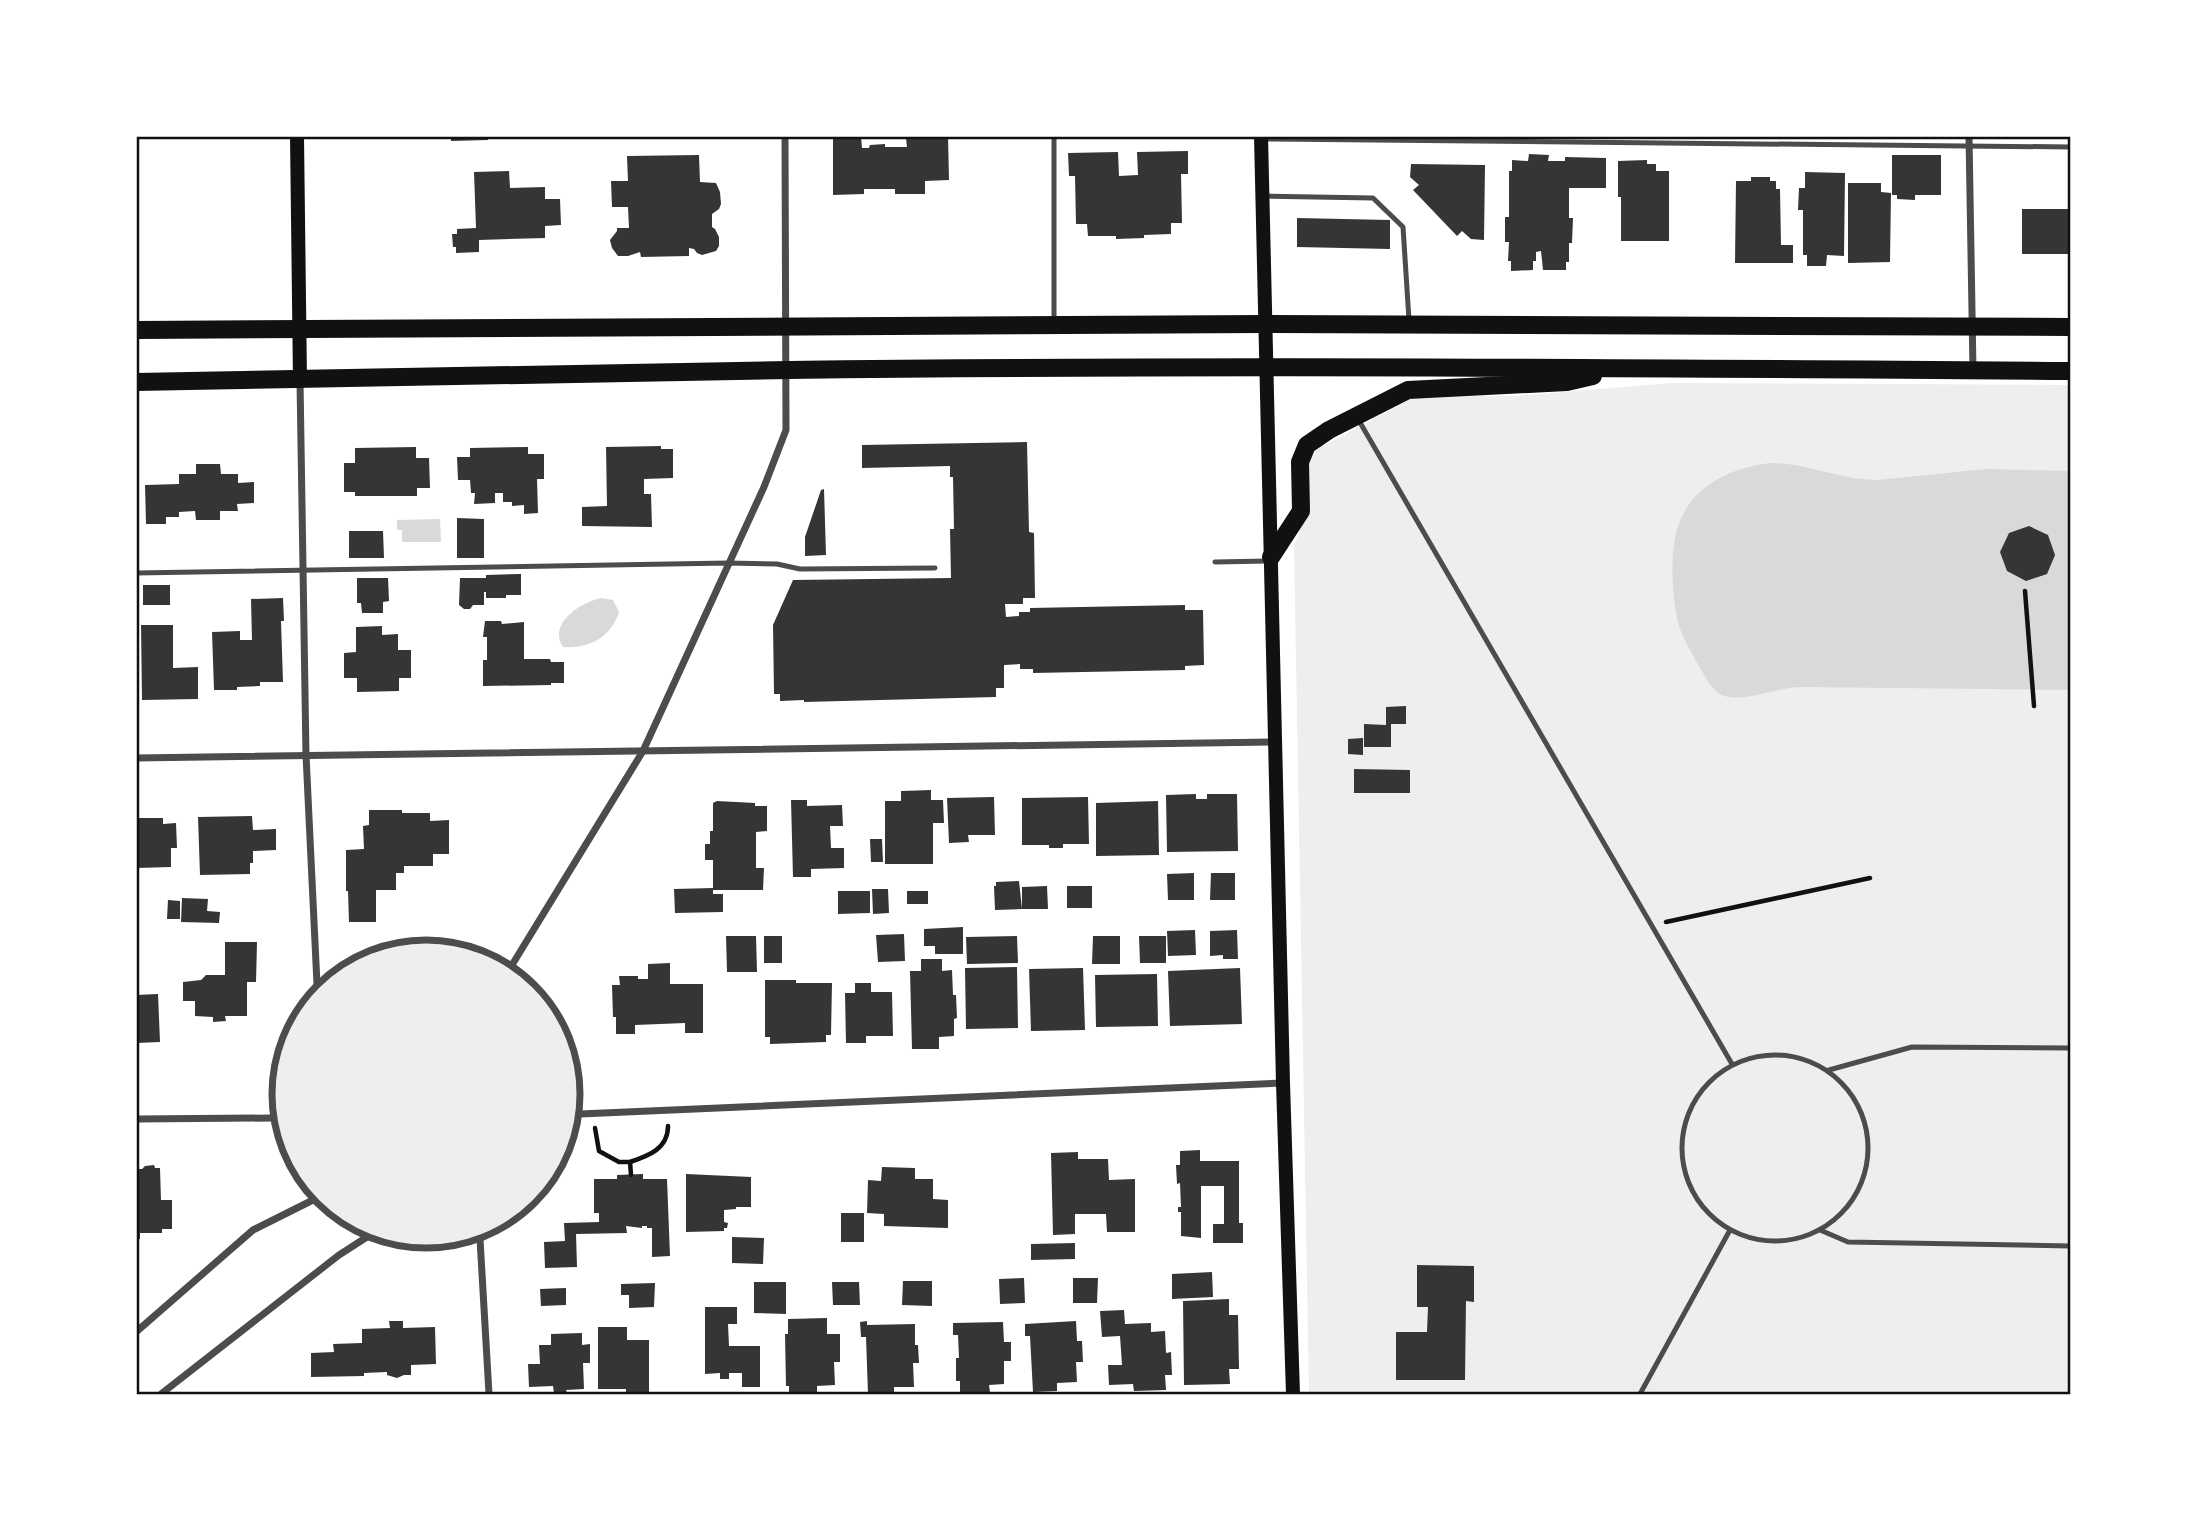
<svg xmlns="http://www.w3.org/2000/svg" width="2207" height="1531" font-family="'Crimson Pro',serif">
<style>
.green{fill:#eee}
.water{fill:#d9d9d9}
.building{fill:#353535}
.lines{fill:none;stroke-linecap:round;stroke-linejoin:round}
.path{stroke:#111;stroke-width:4.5}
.service{stroke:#4c4c4c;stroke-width:5}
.minor{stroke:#4c4c4c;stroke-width:7}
.secondary{stroke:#111;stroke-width:14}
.primary{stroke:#111;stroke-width:18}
.neatline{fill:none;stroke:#111;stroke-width:2.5}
</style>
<rect width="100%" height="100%" fill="#fff"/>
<g class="green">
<path d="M1672,383L2070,385V1394H1309L1294,546L1309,506L1307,465L1317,449L1413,398L1437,396H1514Z"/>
<circle cx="426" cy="1094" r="154"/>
</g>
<g class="water">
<path d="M1770,463C1807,463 1841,480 1877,480L1986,469L2070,471V690C1980,689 1890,688 1800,687C1778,687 1742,704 1722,695C1713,691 1707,680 1702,671C1694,658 1686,643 1680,629C1672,605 1670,559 1676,534C1687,488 1726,469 1770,463Z"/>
<path d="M440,519L441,542H402V530H397V520Z"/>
<path d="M601,598L613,600L619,612C611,637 589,649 563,647C547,623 582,602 601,598Z"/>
</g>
<g class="building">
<path d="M451,136H488V140L451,141Z"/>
<path d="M833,136H861L862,148H869L870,145L885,144V147H907L906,138H913V136H948L949,180L925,181V194H895V189H864V194L833,195Z"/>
<path d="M1188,151V174H1181L1182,223H1171V234L1144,235V238L1116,239V236H1088L1087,224H1076L1075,176H1069L1068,153L1118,152L1119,176L1138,175L1137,152Z"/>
<path d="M1529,154L1549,155L1548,161H1565V157L1606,158V188H1569V218H1573L1572,243H1569V262H1566V270H1543L1541,251L1536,252V261H1533V270L1511,271V261H1508L1509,242H1505V217H1509V171H1512V160L1528,161Z"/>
<path d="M699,155L700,182L716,183L720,192L721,204L719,209L712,214V227L715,229L719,237V246L716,251L702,255L697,253L694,249L689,248V256L641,257L640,252L628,256H618L612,248L610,240L617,231V228H629L628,207H612L611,181H628L627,156Z"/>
<path d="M1892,155H1941V195H1915V200L1897,199V195H1892Z"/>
<path d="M1647,160V164H1656V171H1669V241H1621V197H1618V161Z"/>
<path d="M1411,164L1485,165L1484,240L1471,239L1462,231L1457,236L1413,190L1419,185L1410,177Z"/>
<path d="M509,171L510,188L545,187V199H560L561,225L545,226V238L479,240V252L456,253V247H453L452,234H457V229L476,228L474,172Z"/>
<path d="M1805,172L1845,173L1844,256L1827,255L1826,266H1807V255H1803V210H1798L1799,188H1805Z"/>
<path d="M1751,177H1770V181H1776V189H1780L1781,245H1793V263H1735L1736,181H1751Z"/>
<path d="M1848,183H1881V192L1891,193L1890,262L1848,263Z"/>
<rect x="2022" y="209" width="48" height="45"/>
<path d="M1297,218L1390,220V249L1297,247Z"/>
<path d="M1027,442L1029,532L1034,533L1035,598H1023V604H1005L1006,617L1019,616V612H1030V608L1185,605V610H1203L1204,665L1185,666V670L1033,673V669H1020V664L1004,665V688H996V697L804,702V700L780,701V694H774L773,625L793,580L951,578L950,529H954L953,477H950V466L862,468V445Z"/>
<path d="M661,446V449H673V478L644,479V494H651L652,527L582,526V507L607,506L606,447Z"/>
<path d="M416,447V458H429L430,488H417V496H355V492H344V463H355V448Z"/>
<path d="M528,447V454H544V479H537L538,513L524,514V505L512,506V502H503V493H495V503L474,504L475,493H471L470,480H458L457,457H470V448Z"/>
<path d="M196,464H220L221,474H238V483L254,482V503L237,504L238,511H220V520H196L195,511L179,512V517H166V524H146L145,485L179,484V474H196Z"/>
<path d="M824,489L826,555L805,556V537L821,490Z"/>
<path d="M457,518L484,519V558H457Z"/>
<path d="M2029,526L2048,535L2055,555L2047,574L2026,581L2007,571L2000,552L2009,533Z"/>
<path d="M349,531H383L384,558H349Z"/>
<path d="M521,574V595H506V598H486V592H484V605H473L470,609H464L459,605L460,578H486V575Z"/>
<path d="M357,578H388L389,601L383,602V613H362L361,603H357Z"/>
<rect x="143" y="585" width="27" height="20"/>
<path d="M283,598L284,621H281L283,682H260V686L237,687V690H214L212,632L240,631V640H252L251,599Z"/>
<path d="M485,621H501L502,624L524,622V659H550L551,662H564V683H551V685L483,686V660H487V637H483Z"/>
<path d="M141,625H173V668L198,667V699L142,700Z"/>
<path d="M382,626V635L398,634V650H411V678H399V691L357,692V678H344V653L356,652V627Z"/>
<path d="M1406,706V724H1391V747H1364V724L1386,725V707Z"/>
<path d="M1363,738V755L1348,754V739Z"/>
<path d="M1354,769L1410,770V793H1354Z"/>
<path d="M931,790V800H943L944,823H933V864H885V801H901V791Z"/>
<path d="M1196,794V799H1207V794H1237L1238,851L1167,852L1166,795Z"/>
<path d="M994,797L995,835H968L969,842L949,843L947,798Z"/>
<path d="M1088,797L1089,844H1063V848H1049V845H1022V798Z"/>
<path d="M791,800H807V806L842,805L843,826H830L831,848H844V868L811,869V877H793Z"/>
<path d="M717,801L755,803V806H767V831L756,832V868H764L763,890H713V860H705V844H710V831H713V803Z"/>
<path d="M1158,801L1159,855L1096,856V803Z"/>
<path d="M369,810H402V813H430V821L449,820V854H433V866H404V873H396V890H376V922H349L348,891H346V850L364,849L363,826L369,825Z"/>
<path d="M252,816L253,830L276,829V850L253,851V863H250V874L200,875L198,817Z"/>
<path d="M136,818H163V824L176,823L177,848H171V867L136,868Z"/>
<path d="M870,839H882L883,862H871Z"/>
<path d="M1194,873V900H1168L1167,874Z"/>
<path d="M1211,873H1235V900H1210Z"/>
<path d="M1019,881L1022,909L995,910L994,886H996V882Z"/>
<path d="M1047,886L1048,909H1022V887Z"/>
<rect x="1067" y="886" width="25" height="22"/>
<path d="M713,888V894H723V912L675,913L674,889Z"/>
<path d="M872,889H888L889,913L873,914Z"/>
<path d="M838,891H870V913L838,914Z"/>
<rect x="907" y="891" width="21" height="13"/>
<path d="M182,898L208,899L207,911L220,912L219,923L181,922Z"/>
<path d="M168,900L180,901V919H167Z"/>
<path d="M963,927V954H935V946H924V929Z"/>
<path d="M1195,930L1196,955L1168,956L1167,931Z"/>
<path d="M1237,930L1238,959H1223V955L1210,956V931Z"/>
<path d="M904,934L905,961L878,962L876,935Z"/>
<path d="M726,936H756L757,972H727Z"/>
<rect x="764" y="936" width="18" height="27"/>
<path d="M1017,936L1018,963L967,964L966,937Z"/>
<path d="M1093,936H1120V964H1092Z"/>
<path d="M1139,936H1166V963H1140Z"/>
<path d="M225,942H257L256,982H247V1016H225L226,1021L213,1022V1017L195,1016V1001H183V982L201,980L206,975H225Z"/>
<path d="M921,959H942V971L952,970L953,995H956L957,1018L954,1019V1036L939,1037V1049H912L910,971H921Z"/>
<path d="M670,963V984H703V1033H685V1023L635,1025V1034H616V1017H613L612,985H620L619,976H638V979H648V964Z"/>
<path d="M1017,967L1018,1028L966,1029L965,968Z"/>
<path d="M1083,968L1085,1030L1031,1031L1029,969Z"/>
<path d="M1240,968L1242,1024L1170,1026L1168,971Z"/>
<path d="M1157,974L1158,1026L1096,1027L1095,975Z"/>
<path d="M765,980H796V983H832L831,1035H826V1042L770,1044V1037H765Z"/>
<path d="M855,983H871V992H892L893,1036H866V1043H846L845,993H855Z"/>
<path d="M158,994L160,1042L136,1043V995Z"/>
<path d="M1200,1150V1161H1239V1223H1243V1243H1213V1224H1224V1186H1201V1238L1181,1236V1212H1178V1207H1181L1180,1183L1177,1184L1176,1165H1180V1151Z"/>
<path d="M1078,1152V1159H1108L1109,1180L1135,1179V1232H1107L1106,1214H1075V1234L1053,1235L1051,1153Z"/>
<path d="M154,1165L155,1168H160L161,1200H172V1229H162V1233H140V1239H136V1169H142L145,1166Z"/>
<path d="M882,1167L915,1168V1179H933V1199L948,1200V1228L884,1226V1214L867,1213L868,1180L881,1181Z"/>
<path d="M643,1174V1179H667L670,1256L652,1257V1228H647V1226H642V1228L626,1226L627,1233L576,1234L577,1267L545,1268L544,1242L565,1241L564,1223L599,1222V1213H594V1179H617V1175Z"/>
<path d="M686,1174L751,1177V1207H736V1209L724,1210V1222L728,1223L727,1228H724V1231L686,1232Z"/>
<rect x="841" y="1213" width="23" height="29"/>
<path d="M732,1237L764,1238L763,1264L732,1263Z"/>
<path d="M1075,1243V1259L1031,1260V1244Z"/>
<path d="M1417,1265L1474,1266V1302L1466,1301L1465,1380H1396V1332H1427L1428,1307H1417Z"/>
<path d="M1212,1272L1213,1297L1172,1299V1274Z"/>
<path d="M1024,1278L1025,1303L1000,1304L999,1279Z"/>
<path d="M1073,1278H1098L1097,1303H1073Z"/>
<path d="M903,1281H932V1306L902,1305Z"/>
<path d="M754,1282H786V1314L754,1313Z"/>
<path d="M832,1282H859L860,1305H833Z"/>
<path d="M655,1283L654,1307L629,1308V1295H621V1284Z"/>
<path d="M566,1288V1305L541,1306L540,1289Z"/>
<path d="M1229,1299V1315H1238L1239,1369H1229L1230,1384L1184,1385L1183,1301Z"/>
<path d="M705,1307H737V1324H728L729,1346H760V1387H742V1373H729V1379H720V1373L705,1374Z"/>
<path d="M1124,1310L1125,1324L1151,1323V1332L1165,1331L1166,1353L1171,1352L1172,1375H1165L1166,1390L1134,1391L1133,1384L1109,1385L1108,1365H1122L1120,1336L1102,1337L1100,1311Z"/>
<path d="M827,1318V1334H840V1362H834L835,1385L817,1386V1392H809V1394H789V1386H786L785,1334H788V1319Z"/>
<path d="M389,1321H403V1328L435,1327L436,1364L411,1365V1375H404L397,1378L387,1375V1372L364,1373V1376L311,1377V1353L334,1352L333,1344L362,1343V1329L390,1328Z"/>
<path d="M867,1321V1325L915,1324V1345H918L919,1363H913L914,1387H894V1394H868L866,1337H861L860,1322Z"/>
<path d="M1076,1321L1077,1341H1082L1083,1362H1076L1077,1382L1057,1383V1391L1033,1392L1030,1336H1025V1324Z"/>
<path d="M1003,1322L1004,1342H1011V1361H1004V1384L989,1385L990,1392L960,1393V1381H956V1358H959L958,1335H953V1323Z"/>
<path d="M598,1327H627V1340H649V1394H626V1389H598Z"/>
<path d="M582,1333V1345L590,1344V1363H583L584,1389L566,1390L567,1393H554L553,1386L529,1387L528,1364H540L539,1345H551V1334Z"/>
</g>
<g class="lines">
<g class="path">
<path d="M2025,591L2034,706"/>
<path d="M1666,922L1870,878"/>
<path d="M595,1128L599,1151L619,1162H630L631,1175"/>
<path d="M630,1162C648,1156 668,1149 668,1126"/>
</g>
<g class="service">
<path d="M1262,139L2070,147"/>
<path d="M1263,196L1373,198L1403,227L1409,320"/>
<path d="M1054,322V136"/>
<path d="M1358,419L1732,1064"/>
<path d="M1215,562L1268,561"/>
<path d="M136,573L728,563L777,564L800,569L935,568"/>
<circle cx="1775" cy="1148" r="93"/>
<path d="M1829,1070L1912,1047L2070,1048"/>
<path d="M1820,1230L1848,1242L2070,1246"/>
<path d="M1640,1394L1730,1230"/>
</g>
<g class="minor">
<path d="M1969,136L1973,370"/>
<path d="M300,381L306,755L317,984"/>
<path d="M136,758L1275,742"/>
<circle cx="426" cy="1094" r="154"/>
<path d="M512,965L643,751L764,487L786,430L785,136"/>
<path d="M580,1114L1283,1083"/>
<path d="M136,1119L273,1118"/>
<path d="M480,1239L489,1394"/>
<path d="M136,1332L253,1230L313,1200"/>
<path d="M161,1394L339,1255L367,1237"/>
</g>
<g class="secondary">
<path d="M297,136L300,381"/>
<path d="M1261,136L1283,1083L1293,1394"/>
</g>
<g class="primary">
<path d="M136,330L1265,324L2070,327"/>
<path d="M136,382C354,380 571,372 788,370C1215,365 1643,368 2070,371"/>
<path d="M1271,557L1301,511L1300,462L1307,445L1329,430L1408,390L1567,382L1593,376"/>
</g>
</g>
<rect width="2207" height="1531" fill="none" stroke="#ffffff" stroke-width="276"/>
<rect x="138" y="138" width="1931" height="1255" class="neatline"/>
</svg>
